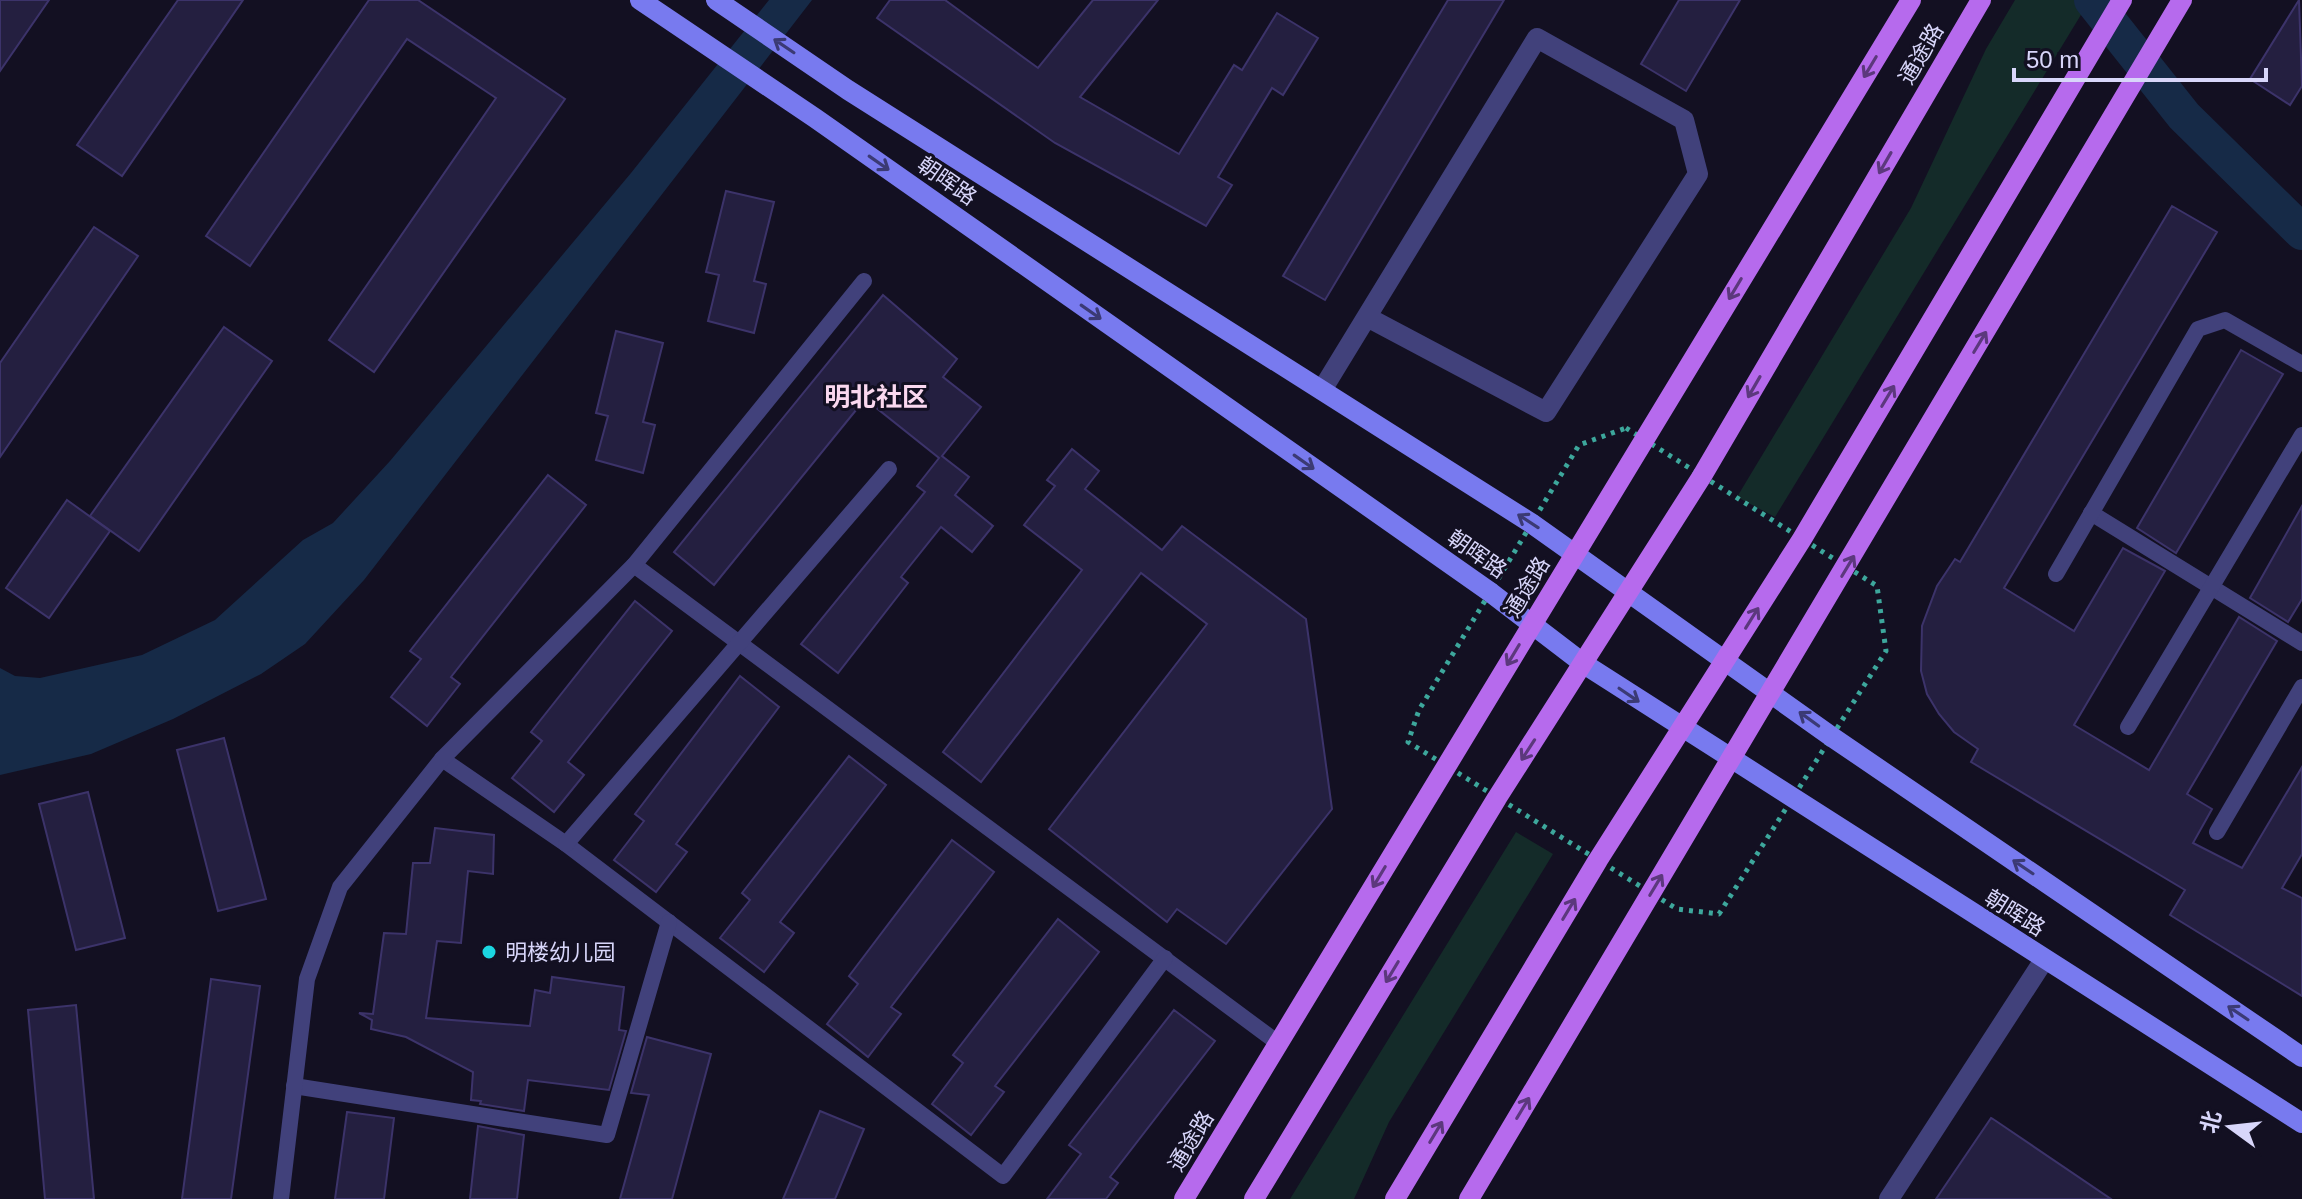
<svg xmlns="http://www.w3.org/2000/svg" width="2302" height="1199" font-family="Helvetica,'Noto Sans SC',sans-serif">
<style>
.green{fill:#142b29}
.water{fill:#162a47}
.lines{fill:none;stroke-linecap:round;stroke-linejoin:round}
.canal{stroke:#162a47;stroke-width:36}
.building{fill:#241f40;stroke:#3c336a;stroke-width:2}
.path{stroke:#3da79c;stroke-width:5;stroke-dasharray:4 6;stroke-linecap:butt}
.service{stroke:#41417b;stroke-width:16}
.minor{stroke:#41417b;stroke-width:20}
.secondary{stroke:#787aef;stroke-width:20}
.primary{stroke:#b66aed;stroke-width:20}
.oneway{stroke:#3b3a74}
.oneway2{stroke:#5c387d}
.poi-dot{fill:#1bd6e1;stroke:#131022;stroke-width:3}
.labels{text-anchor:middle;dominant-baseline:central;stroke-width:6;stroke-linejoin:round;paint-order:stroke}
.street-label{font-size:22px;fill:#d8d6fa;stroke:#131022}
.poi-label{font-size:22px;fill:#d8d6fa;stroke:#131022;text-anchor:start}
.quarter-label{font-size:26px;font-weight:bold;fill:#fad8ef;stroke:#131022}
</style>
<rect width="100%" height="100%" fill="#131022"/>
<g class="green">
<path d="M2015,0H2090L1775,517L1737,497L1911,208L1986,49Z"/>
<path d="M1516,832L1553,854L1389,1122L1354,1199H1290Z"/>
</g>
<path class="water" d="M769,0H812L364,580L305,644L261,674L173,719L91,754L0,775V668L15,676L40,678L142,655L215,620L303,540L333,523L390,461L631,173Z"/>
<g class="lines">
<path class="canal" d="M2092,0L2184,116L2302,232"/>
</g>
<g class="building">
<path d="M0,0H49L0,71Z"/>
<path d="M178,0H243L122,176L77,145Z"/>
<path d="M369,0H418L565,99L374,372L329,340L496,98L407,39L250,266L206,236Z"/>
<path d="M890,0H945L1038,68L1093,0H1158L1080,97L1179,154L1234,65L1242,70L1277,13L1318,38L1283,95L1272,88L1218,177L1232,185L1206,226L1055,143L877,18Z"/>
<path d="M1448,0H1504L1325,300L1283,276Z"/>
<path d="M1679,0H1740L1686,91L1641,64Z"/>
<path d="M2299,0L2302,86L2290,105L2250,79Z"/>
<path d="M726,191L774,202L754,281L766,284L754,333L708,321L719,275L706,272Z"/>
<path d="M2172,206L2217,232L2004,588L2074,631L2123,548L2165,571L2074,725L2149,770L2239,617L2277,641L2187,794L2212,809L2193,843L2242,868L2302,767V854L2282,888L2302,898V996L2170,915L2185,890L1971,762L1978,749L1954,732L1939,714L1927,694L1921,671L1922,626L1937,586L1955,559L1960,562Z"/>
<path d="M94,227L138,256L0,457V363Z"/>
<path d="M883,295L957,359L943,377L981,407L942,456L969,477L955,495L993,526L972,552L941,527L901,577L908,583L838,673L801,644L925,492L917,486L939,458L865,399L714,585L674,552Z"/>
<path d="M224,327L272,361L139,551L90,516Z"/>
<path d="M616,331L663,343L643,422L655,425L643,473L596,460L608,416L596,413Z"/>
<path d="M2241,350L2283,374L2176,553L2137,528Z"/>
<path d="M1072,449L1099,471L1085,489L1162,550L1182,526L1306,619L1332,809L1226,944L1177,909L1167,922L1049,829L1207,624L1141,573L981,782L943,752L1082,570L1024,525L1055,486L1047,480Z"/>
<path d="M548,475L586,505L451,677L460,684L427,726L391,697L421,659L410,651Z"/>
<path d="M67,500L110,531L49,618L6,588Z"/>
<path d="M2302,506V599L2288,622L2250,598Z"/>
<path d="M635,601L672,631L568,762L584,775L554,812L512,778L542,741L531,732Z"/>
<path d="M740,676L779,707L676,844L687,852L656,892L614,860L644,821L635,814Z"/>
<path d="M224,738L266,899L218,911L177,750Z"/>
<path d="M849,756L886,785L780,922L794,933L764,972L720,938L750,900L742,893Z"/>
<path d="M88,792L125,938L76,950L39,804Z"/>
<path d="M435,828L494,835L493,874L468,871L461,943L437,941L426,1018L530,1026L535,990L550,993L552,977L624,987L619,1030L626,1031L609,1090L528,1080L524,1111L480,1104L481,1101L471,1100L473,1072L406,1037L371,1029L372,1020L359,1013L373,1014L384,933L406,934L413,863H430Z"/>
<path d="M952,840L994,872L891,1007L901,1014L868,1057L827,1024L858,984L849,976Z"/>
<path d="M1058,919L1099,952L995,1086L1004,1092L971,1135L932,1104L963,1063L953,1055Z"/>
<path d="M211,979L260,986L231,1199H182Z"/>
<path d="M76,1005L94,1199H45L28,1010Z"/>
<path d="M1174,1010L1215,1041L1110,1177L1118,1183L1106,1199H1047L1081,1154L1069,1145Z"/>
<path d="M647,1037L711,1054L672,1199H620L649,1095L631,1093Z"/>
<path d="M820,1111L864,1129L835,1199H783Z"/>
<path d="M347,1112L394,1118L384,1199H335Z"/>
<path d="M1991,1118L1993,1119L2111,1199H1936Z"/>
<path d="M478,1126L524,1135L517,1199H470Z"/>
</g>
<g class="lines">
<path class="path" d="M1626,428L1877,586L1886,651L1719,914L1677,909L1408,742L1419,710L1579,445Z"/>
<g class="service">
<path d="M2091,513L2302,643"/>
<path d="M634,565L1278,1043"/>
<path d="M2056,574L2198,329L2225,320L2302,364"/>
<path d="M2128,727L2302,435"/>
<path d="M442,759L566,844L1003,1176L1165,958"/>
<path d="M2217,832L2302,687"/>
<path d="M566,844L889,469"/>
<path d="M294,1086L607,1135L669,922"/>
<path d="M281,1199L307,979L340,887L442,759L634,565L864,281"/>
</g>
<g class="minor">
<path d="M1322,390L1537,38L1684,120L1698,174L1546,412L1367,317"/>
<path d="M1889,1199L2044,960"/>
</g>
<g class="secondary">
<path d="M640,0L815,118L1490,592L1584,664L2302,1123"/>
<path d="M716,0L848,90L1531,523L1832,737L2302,1057"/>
</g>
<g class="primary">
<path d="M1184,1199L1911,0"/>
<path d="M1254,1199L1497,798L1702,476L1981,0"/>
<path d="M1395,1199L1598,860L1802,539L2122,0"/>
<path d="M1469,1199L2182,0"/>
</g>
</g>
<defs><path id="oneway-shaft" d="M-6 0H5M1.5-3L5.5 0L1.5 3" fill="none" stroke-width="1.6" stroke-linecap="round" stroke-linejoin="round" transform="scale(2)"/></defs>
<g class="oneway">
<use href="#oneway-shaft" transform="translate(784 46) rotate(-146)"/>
<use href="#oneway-shaft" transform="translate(879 163) rotate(35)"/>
<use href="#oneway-shaft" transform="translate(1091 312) rotate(35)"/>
<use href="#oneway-shaft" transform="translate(1304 462) rotate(35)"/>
<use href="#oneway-shaft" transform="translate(1528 521) rotate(-147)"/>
<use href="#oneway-shaft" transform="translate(1629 695) rotate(34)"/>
<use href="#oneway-shaft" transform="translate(1809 719) rotate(-144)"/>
<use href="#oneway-shaft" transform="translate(2023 867) rotate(-146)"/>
<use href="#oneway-shaft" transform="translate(2238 1013) rotate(-146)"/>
</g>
<g class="oneway2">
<use href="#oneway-shaft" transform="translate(1870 67) rotate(121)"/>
<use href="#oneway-shaft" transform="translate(1885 163) rotate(120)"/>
<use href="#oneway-shaft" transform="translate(1735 289) rotate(121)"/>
<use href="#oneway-shaft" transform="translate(1980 342) rotate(-59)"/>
<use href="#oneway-shaft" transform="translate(1754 387) rotate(120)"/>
<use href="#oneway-shaft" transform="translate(1888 396) rotate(-59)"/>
<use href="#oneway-shaft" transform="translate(1848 566) rotate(-59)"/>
<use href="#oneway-shaft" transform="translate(1752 618) rotate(-58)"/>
<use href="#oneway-shaft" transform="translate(1513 655) rotate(121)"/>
<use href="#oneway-shaft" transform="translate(1528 750) rotate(123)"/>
<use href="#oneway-shaft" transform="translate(1379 877) rotate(121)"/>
<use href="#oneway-shaft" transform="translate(1656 885) rotate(-59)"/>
<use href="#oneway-shaft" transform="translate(1569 909) rotate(-59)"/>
<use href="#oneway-shaft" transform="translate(1392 972) rotate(121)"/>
<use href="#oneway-shaft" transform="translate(1523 1108) rotate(-59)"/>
<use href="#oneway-shaft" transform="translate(1436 1132) rotate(-59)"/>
</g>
<circle class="poi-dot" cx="489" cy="952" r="8"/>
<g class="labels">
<g class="street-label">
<text transform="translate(1921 54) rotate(-60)">通途路</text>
<text transform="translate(947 181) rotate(35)">朝晖路</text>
<text transform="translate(1477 554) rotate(35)">朝晖路</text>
<text transform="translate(1527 587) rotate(-59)">通途路</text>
<text transform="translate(2015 913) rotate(32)">朝晖路</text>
<text transform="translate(1191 1141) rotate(-59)">通途路</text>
</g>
<g class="poi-label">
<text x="505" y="952">明楼幼儿园</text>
</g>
<g class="quarter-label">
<text x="876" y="397">明北社区</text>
</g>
</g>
<g transform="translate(2230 1127) rotate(285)" stroke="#131022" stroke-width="6" paint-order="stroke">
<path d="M0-6L14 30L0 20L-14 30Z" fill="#d8d6fa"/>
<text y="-12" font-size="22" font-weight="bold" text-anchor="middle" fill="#d8d6fa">北</text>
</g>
<path d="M2014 68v12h252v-12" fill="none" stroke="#d8d6fa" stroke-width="4"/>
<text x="2026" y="68" font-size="24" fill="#d8d6fa" stroke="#131022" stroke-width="6" paint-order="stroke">50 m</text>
</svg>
